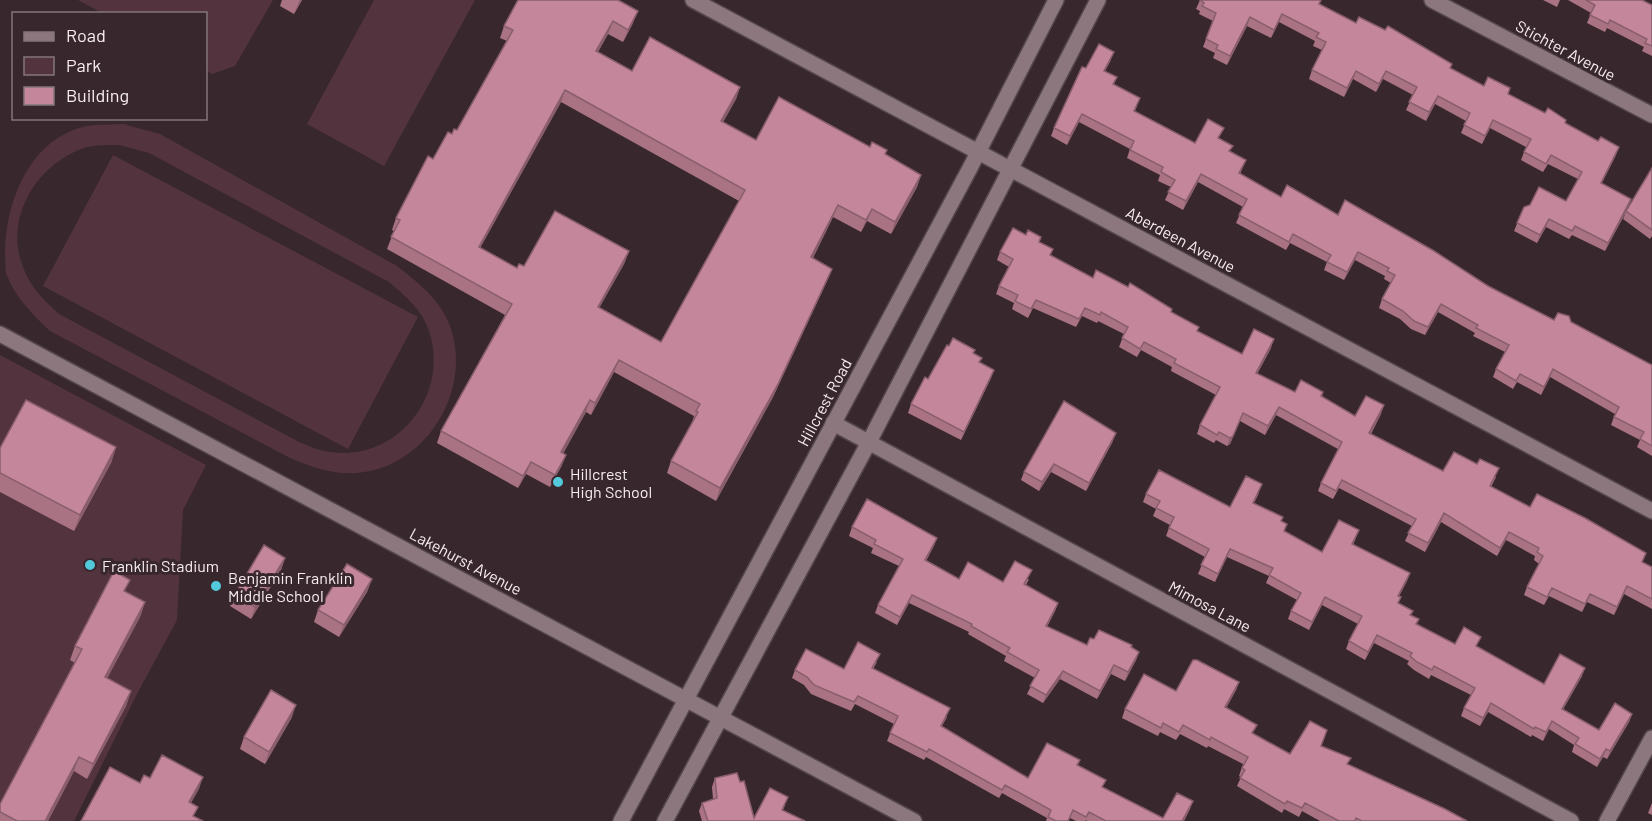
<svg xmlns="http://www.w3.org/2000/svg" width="1652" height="821" font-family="Barlow,sans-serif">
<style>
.green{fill:#53333e;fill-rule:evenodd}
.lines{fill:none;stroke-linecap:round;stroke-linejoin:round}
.minor-casing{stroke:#534649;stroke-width:18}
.tertiary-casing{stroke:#534649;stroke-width:18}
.secondary-casing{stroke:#534649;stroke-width:18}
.minor{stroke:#8b777d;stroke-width:15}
.tertiary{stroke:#8b777d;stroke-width:15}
.secondary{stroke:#8b777d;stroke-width:15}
.wall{fill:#a97384;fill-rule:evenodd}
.shaded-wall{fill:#895e6c}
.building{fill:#c4869a;stroke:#895e6c;stroke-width:1.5;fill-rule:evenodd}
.poi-dot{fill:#53cadc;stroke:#38282d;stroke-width:2}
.labels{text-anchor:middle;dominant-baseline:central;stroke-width:6;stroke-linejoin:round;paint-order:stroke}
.street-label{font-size:16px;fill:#f7ecef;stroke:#38282d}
.poi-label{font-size:16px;fill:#f7ecef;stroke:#38282d;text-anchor:start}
</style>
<rect width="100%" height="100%" fill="#38282d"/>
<g class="green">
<path d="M78,0H273L235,66L212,74L206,70V14L102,13Z"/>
<path d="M374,0H475L384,166L307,124Z"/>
<path d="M123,124L160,134L397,266C416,281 433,294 445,315C479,380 430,468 357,473C333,475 312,467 290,458L50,331C31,313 15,297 6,273C0,213 25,139 87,126C98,124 112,125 123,124ZM119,145L149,153L389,282C405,296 422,309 429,331C450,394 398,462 330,452C320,451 309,446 299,442L59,314C44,300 30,287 23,267C3,217 38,162 87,147C97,145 109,145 119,145Z"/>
<path d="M113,155L418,317L348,449L43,286Z"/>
<path d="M0,355L206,465L183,510L177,620L138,692L74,821H0Z"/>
</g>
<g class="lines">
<g class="minor-casing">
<g id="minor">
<path d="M693,0L1652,511"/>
<path d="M1432,0L1652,115"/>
<path d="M0,334L914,821"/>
<path d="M833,423L1571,821"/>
</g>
</g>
<g class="tertiary-casing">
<path id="tertiary" d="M1607,821L1652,738"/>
</g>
<g class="secondary-casing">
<g id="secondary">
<path d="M621,821L970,168L1056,0"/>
<path d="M665,821L869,442L1098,0"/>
</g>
</g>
<use href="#minor" class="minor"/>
<use href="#tertiary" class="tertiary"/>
<use href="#secondary" class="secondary"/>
</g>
<g class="wall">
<path d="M282,0H302L294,14L280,6Z"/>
<path d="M518,0L633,23L623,42L608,34L598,52L632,71L740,87L736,99L723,122L756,140L870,147L887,150L885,155L921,175L917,187L891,234L867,221L861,232L833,217L813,258L827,281L773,397L716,501L667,473L671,461L692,424L694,416L614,372L591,415L586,412L563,453L566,455L561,467L550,487L526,474L518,488L437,443L441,431L505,315L387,249L394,231L392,230L396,218L433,159L452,134L457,130L507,41L500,38L504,26ZM561,102L739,201L661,342L599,308L624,264L629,251L524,266L517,268L480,248Z"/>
<path d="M1200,0L1320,5L1356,23L1452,64L1450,69L1484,86L1510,88L1508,94L1565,123L1616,155L1601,184L1628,208L1652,168V236L1650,239L1623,219L1626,212L1605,251L1572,235L1569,239L1546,227L1537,243L1514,231L1524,207L1566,201L1578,179L1548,164L1543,172L1521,160L1526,147L1490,128L1482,144L1461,133L1466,121L1435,104L1426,121L1406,110L1413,95L1383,79L1376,92L1353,79L1344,97L1309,79L1312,70L1322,50L1313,46L1315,41L1279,22L1271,38L1247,26L1227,65L1213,58L1215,53L1203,47L1213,21L1199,14L1200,11L1196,9Z"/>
<path d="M1543,0H1560L1557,7Z"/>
<path d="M1568,0H1642L1652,5V56L1642,51L1644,47L1607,28L1605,32L1587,23L1591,13Z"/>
<path d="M1111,60L1105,71L1117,77L1114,84L1137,106L1135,111L1195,143L1220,138L1230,151L1246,160L1240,174L1281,197L1338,215L1488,286L1554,320L1571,322L1652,365V456L1637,447L1640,440L1611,425L1615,414L1550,377L1541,395L1517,382L1513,389L1493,377L1496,369L1505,352L1473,336L1475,333L1438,312L1425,335L1411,329L1400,319L1379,308L1382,299L1391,283L1384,279L1385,276L1355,260L1344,280L1324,270L1327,262L1290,243L1286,250L1236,223L1243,207L1198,182L1183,210L1165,200L1171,187L1158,181L1160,175L1127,158L1130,149L1079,122L1067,145L1051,136L1054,128L1086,68Z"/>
<path d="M1026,235L1041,237L1039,242L1053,249L1050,256L1093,278L1171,312L1198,331L1242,354L1271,348L1257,374L1295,392H1323L1322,397L1355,416L1381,414L1371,434L1443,471L1496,477L1491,487L1530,507L1652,567V609L1624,594L1614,615L1587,602L1582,612L1549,596L1544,605L1524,595L1527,587L1539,564L1534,560L1535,556L1506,540L1497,556L1441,522L1425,552L1405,541L1412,526L1339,488L1333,499L1318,491L1321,483L1338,449L1276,415L1265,435L1240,421L1230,444L1227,446L1216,440L1214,443L1197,434L1200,425L1216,395L1171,371L1172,367L1141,350L1137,357L1119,347L1124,334L1098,321L1097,323L1082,316L1076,327L1033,308L1028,318L1012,309L1014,303L996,294L999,286L1009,267L997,260L1000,252Z"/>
<path d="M949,346L975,350L973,354L991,378L961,440L908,413L911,404Z"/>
<path d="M1113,441L1086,491L1051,472L1039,491L1021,480L1024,472Z"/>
<path d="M116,447L111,463L74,531L0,492V448Z"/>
<path d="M1259,493L1254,503L1281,521L1284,532L1322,552L1359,530L1353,545L1410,573L1407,581L1399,596V603L1413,611L1411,615L1419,619L1417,624L1455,644L1477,647L1544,684L1582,676L1563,709L1599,730L1632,714L1629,722L1607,759L1603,757L1597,767L1572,752L1574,745L1549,729L1543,741L1532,735L1531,737L1488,712L1480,726L1461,716L1464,708L1471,695L1431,675L1429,679L1414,670L1407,664L1409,661L1374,643L1365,660L1346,649L1349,641L1358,624L1322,605L1309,630L1288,619L1291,611L1297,600L1266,583L1269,576L1227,557L1215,582L1198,574L1205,557L1166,536L1170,525L1153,516L1156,509L1143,502L1146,494L1230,507Z"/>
<path d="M852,527L937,538L926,561L959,579L1003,582L1029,579L1026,585L1058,603L1055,611L1047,627L1087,645L1094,639L1131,648L1139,652L1136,660L1125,681L1111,674L1097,699L1060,679L1043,703L1027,694L1035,678L1004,661L1006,656L968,634L969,632L909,603L897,625L875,613L878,605L899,566L871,553L873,548L849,536Z"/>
<path d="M285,558L281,570L251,619L230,606L235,594Z"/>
<path d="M372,579L367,592L339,637L314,622L318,610Z"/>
<path d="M126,592L145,602L140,617L107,678L131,691L126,706L87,779L74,771L48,821H0V804L75,663L70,660L75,646Z"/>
<path d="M877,662L873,669L947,717L942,726L1028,778L1080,760L1078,765L1103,787L1163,818L1193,801L1190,809L1184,821H1087L1086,820L1085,821H1076L1070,818L1069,821H1046L1047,818L1002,793L999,798L926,757L924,760L887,741L894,724L855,704L851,711L811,694L804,685L792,678L795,670L844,669Z"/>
<path d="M1239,682L1236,690L1226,708L1253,734L1290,754L1321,746L1348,765L1467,821H1320L1302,811L1299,817L1284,809L1282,813L1237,786L1241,777L1239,776L1243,764L1208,746L1207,748L1180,734L1176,740L1160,732L1158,736L1122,718L1125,709L1176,691Z"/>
<path d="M292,717L265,764L240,749L244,737Z"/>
<path d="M715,778L740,782L754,818L785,805L783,810L805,821H702L699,811L702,803L713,799L712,787Z"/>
<path d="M1652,803V815L1648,813Z"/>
</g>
<g class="shaded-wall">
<path d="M300,0H302L294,14L299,2Z"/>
<path d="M638,11L633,23L623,42L628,30Z"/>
<path d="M1282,14L1279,22L1271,38L1274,30Z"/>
<path d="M1250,17L1247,26L1227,65L1230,56Z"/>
<path d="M613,21L608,34L591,64L596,51Z"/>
<path d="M1356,71L1353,79L1344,97L1347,88Z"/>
<path d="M1386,71L1383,79L1376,92L1379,84Z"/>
<path d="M740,87L736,99L717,133L721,121Z"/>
<path d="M565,90L561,102L474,259L479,247Z"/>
<path d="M1438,96L1435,104L1426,121L1429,112Z"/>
<path d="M1082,114L1079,122L1067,145L1070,136Z"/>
<path d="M1493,120L1490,128L1482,144L1485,136Z"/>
<path d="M1619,147L1616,155L1598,191L1601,183Z"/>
<path d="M1201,174L1198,182L1183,210L1186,201Z"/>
<path d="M921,175L917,187L891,234L895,222Z"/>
<path d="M1631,199L1628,208L1605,251L1608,243Z"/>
<path d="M838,205L833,217L807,270L811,257Z"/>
<path d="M872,209L867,221L861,232L866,220Z"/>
<path d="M1549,219L1546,227L1537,243L1540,235Z"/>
<path d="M629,251L624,264L593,319L598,307Z"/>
<path d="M1358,252L1355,260L1344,280L1347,272Z"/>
<path d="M832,269L827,281L773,397L716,501L720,488Z"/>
<path d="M1441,304L1438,312L1425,335L1428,327Z"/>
<path d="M1274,339L1271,348L1253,382L1256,373Z"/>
<path d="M619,360L614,372L591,415L595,403Z"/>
<path d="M1553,369L1550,377L1541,395L1544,387Z"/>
<path d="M994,370L991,378L961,440L964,432Z"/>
<path d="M590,400L586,412L557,465L561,452Z"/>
<path d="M1384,405L1381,414L1366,441L1369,433Z"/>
<path d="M1279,407L1276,415L1265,435L1268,426Z"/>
<path d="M1243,413L1230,444L1227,446L1230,438Z"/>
<path d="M1116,433L1113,441L1086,491L1089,483Z"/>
<path d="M116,447L111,463L74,531L80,515Z"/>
<path d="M566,455L561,467L550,487L555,475Z"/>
<path d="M531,462L526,474L518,488L523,476Z"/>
<path d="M1054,464L1051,472L1039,491L1042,482Z"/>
<path d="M1444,513L1441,522L1425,552L1428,543Z"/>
<path d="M1509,532L1506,540L1497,556L1500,548Z"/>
<path d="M937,538L934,546L922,569L925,560Z"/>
<path d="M1230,549L1227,557L1215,582L1218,574Z"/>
<path d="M285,558L281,570L251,619L255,607Z"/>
<path d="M1410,573L1407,581L1395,604L1398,596Z"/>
<path d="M372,579L367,592L339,637L344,625Z"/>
<path d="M1627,586L1624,594L1614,615L1617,607Z"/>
<path d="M912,595L909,603L897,625L900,617Z"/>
<path d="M1325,597L1322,605L1309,630L1312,622Z"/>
<path d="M145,602L140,617L100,692L105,677Z"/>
<path d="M1058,603L1055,611L1043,634L1046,626Z"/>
<path d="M1377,635L1374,643L1365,660L1368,652Z"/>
<path d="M1139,652L1136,660L1125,681L1128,672Z"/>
<path d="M1114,665L1111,674L1097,699L1100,691Z"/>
<path d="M1585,668L1582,676L1559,717L1562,709Z"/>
<path d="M1063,671L1060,679L1043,703L1046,695Z"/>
<path d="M1239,682L1236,690L1222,716L1225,707Z"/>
<path d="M131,691L126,706L87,779L93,764Z"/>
<path d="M1491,703L1488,712L1480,726L1483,718Z"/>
<path d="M296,705L292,717L265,764L269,752Z"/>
<path d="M1632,714L1629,722L1607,759L1610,751Z"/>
<path d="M1552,721L1549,729L1543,741L1546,732Z"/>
<path d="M1606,749L1603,757L1597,767L1600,759Z"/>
<path d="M79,757L74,771L48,821H45Z"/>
<path d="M203,777L199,789L185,814L189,802Z"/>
<path d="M1193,801L1184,821H1182Z"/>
</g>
<g class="building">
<path d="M518,0H618L638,11L628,30L613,21L596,51L632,71L650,37L740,87L721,121L756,140L779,97L870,147L872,142L887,150L885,154L921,175L895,222L872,209L866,220L838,205L811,257L832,269L778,384L720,488L671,461L698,412L696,411L700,404L619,360L595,403L590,400L561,452L566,455L555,475L531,462L523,476L441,431L512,304L391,237L400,220L396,218L428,156L433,159L448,132L452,134L454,129L457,130L513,30L504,26ZM565,90L745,190L661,342L598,307L629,251L555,211L524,266L519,264L517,268L479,247Z"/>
<path d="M1200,0H1321L1319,4L1356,23L1359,17L1385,30L1388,26L1452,64L1450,68L1484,86L1488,77L1510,88L1508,94L1545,113L1548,108L1566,120L1565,123L1598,141L1601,137L1619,147L1601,183L1631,199L1608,243L1575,226L1572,231L1549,219L1540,235L1517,223L1524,207L1530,205L1539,187L1566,201L1582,172L1551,155L1546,164L1524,152L1531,139L1493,120L1485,136L1464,125L1470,113L1438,96L1429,112L1409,102L1417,87L1386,71L1379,84L1356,71L1347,88L1312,70L1326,42L1316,37L1319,33L1282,14L1274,30L1250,17L1230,56L1216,49L1218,45L1206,39L1216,13L1202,6L1204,3Z"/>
<path d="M1586,0H1642L1652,5V46L1645,43L1647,39L1610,20L1608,24L1590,15L1595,5Z"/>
<path d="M1099,44L1114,52L1104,71L1117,77L1113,84L1140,98L1134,111L1195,143L1208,119L1224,128L1218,138L1233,146L1229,151L1246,160L1239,173L1281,197L1287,185L1338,215L1345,200L1434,251L1488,286L1554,320L1558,313L1569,316L1571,322L1652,365V446L1640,439L1644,432L1614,417L1619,407L1553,369L1544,387L1520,374L1516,381L1496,369L1509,345L1476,328L1478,325L1441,304L1428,327L1414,321L1403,311L1382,299L1395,275L1387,271L1389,268L1358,252L1347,272L1327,262L1331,255L1293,234L1289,242L1239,215L1247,199L1201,174L1186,201L1168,192L1175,180L1161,172L1163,167L1130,150L1134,141L1082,114L1070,136L1054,128L1082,67L1086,68Z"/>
<path d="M1652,168V230L1626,211Z"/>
<path d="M1013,228L1026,235L1028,230L1041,237L1039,242L1053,249L1050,255L1093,278L1096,270L1128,287L1130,283L1172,309L1171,312L1199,327L1197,331L1242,354L1254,329L1274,339L1256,373L1295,392L1301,380L1323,392L1321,396L1355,416L1366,396L1384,405L1369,433L1443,471L1454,452L1477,464L1480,459L1499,468L1490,486L1530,507L1537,494L1585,518L1646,553L1642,562L1652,567V599L1627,586L1617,607L1590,594L1585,604L1552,588L1547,597L1527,587L1543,556L1537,552L1539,548L1509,532L1500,548L1444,513L1428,543L1408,533L1416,519L1342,480L1336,491L1321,483L1342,442L1279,407L1268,426L1243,413L1233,436L1230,438L1219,432L1217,435L1200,425L1220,387L1174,363L1176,359L1144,342L1140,349L1122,338L1128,327L1101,312L1100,315L1085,308L1079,319L1036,300L1031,309L1015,301L1018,295L999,286L1013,259L1000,252Z"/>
<path d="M953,338L975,350L973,353L982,358L979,362L994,370L964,432L911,404L925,377L928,379L947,345L949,346Z"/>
<path d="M26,400L116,447L80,515L0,473V448Z"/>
<path d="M1064,401L1116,433L1089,483L1054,464L1042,482L1024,472Z"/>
<path d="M1159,470L1230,507L1246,476L1262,484L1253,503L1283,517L1281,521L1287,524L1284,531L1322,552L1339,520L1359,530L1352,544L1410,573L1398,596L1401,597L1398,603L1413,611L1410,615L1419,619L1416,624L1455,644L1464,627L1481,637L1476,646L1544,684L1560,654L1585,668L1562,709L1599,730L1615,703L1632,714L1610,751L1606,749L1600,759L1575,744L1579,738L1552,721L1546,732L1535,727L1534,729L1491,703L1483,718L1464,708L1475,688L1434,666L1432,670L1417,662L1410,656L1412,653L1377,635L1368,652L1349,641L1362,616L1325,597L1312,622L1291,611L1301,593L1269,575L1273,568L1230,549L1218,574L1201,565L1209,549L1169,528L1174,517L1156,508L1160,501L1146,494Z"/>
<path d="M867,499L937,538L925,560L959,579L968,562L1003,582L1015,561L1032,570L1024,584L1058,603L1046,626L1087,645L1090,638L1094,639L1099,630L1132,645L1131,647L1139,652L1128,672L1114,665L1100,691L1063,671L1046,695L1030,686L1039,670L1007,652L1010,648L971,626L972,624L912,595L900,617L878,605L903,559L874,544L876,540L852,527Z"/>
<path d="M264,545L285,558L255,607L235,594Z"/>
<path d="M347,564L372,579L344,625L318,610Z"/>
<path d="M114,571L130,580L124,591L145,602L105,677L131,691L93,764L79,757L45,821H17L0,812V804L82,649L75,646Z"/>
<path d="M858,642L880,654L872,668L950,708L941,726L1028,778L1047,743L1080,760L1077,765L1106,780L1102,787L1163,818L1177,793L1193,801L1182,821H1106L1089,812L1086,817L1073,810L1068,821H1056L1048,817L1051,810L1005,785L1002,790L929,749L927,752L890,733L898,716L858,696L854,702L814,685L807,677L795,670L806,649L844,669Z"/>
<path d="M1193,660H1197L1239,682L1225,707L1257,725L1252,733L1290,754L1310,721L1327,730L1321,746L1351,758L1347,764L1445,809L1467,821H1362L1356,818L1355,821H1339L1305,803L1302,808L1287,801L1285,804L1240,778L1245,770L1242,768L1248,757L1211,737L1210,740L1183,725L1179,732L1163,723L1161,728L1125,709L1144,674L1176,691Z"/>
<path d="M271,690L296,705L269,752L244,737Z"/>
<path d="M162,755L203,777L189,802L198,807L193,816L203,821H81L110,767L140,783L144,775L150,778Z"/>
<path d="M737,773L740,782L744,781L754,818L770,788L788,797L782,810L805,821H708L702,803L717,798L715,778Z"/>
</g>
<g class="poi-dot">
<circle cx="558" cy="482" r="6"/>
<circle cx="90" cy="565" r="6"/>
<circle cx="216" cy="586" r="6"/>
</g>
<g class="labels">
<g class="street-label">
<text transform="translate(1566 50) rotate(28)">Stichter Avenue</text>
<text transform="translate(1181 239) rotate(28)">Aberdeen Avenue</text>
<text transform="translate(824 402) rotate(-62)">Hillcrest Road</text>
<text transform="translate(466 561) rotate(28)">Lakehurst Avenue</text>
<text transform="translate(1210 606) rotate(28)">Mimosa Lane</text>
</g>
<g class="poi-label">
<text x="570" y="473">Hillcrest<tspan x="570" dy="18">High School</tspan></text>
<text x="102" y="565">Franklin Stadium</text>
<text x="228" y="577">Benjamin Franklin<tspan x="228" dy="18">Middle School</tspan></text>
</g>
</g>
<rect x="12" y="12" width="195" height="108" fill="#38282d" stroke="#84767b" stroke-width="1.5"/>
<rect x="24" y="32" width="30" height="9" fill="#8b777d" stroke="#84767b" stroke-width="1.5"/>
<text x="66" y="42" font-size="18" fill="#f7ecef">Road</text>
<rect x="24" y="57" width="30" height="18" fill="#53333e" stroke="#84767b" stroke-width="1.5"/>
<text x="66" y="72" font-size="18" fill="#f7ecef">Park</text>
<rect x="24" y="87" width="30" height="18" fill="#c4869a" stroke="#84767b" stroke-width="1.5"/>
<text x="66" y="102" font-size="18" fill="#f7ecef">Building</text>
</svg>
